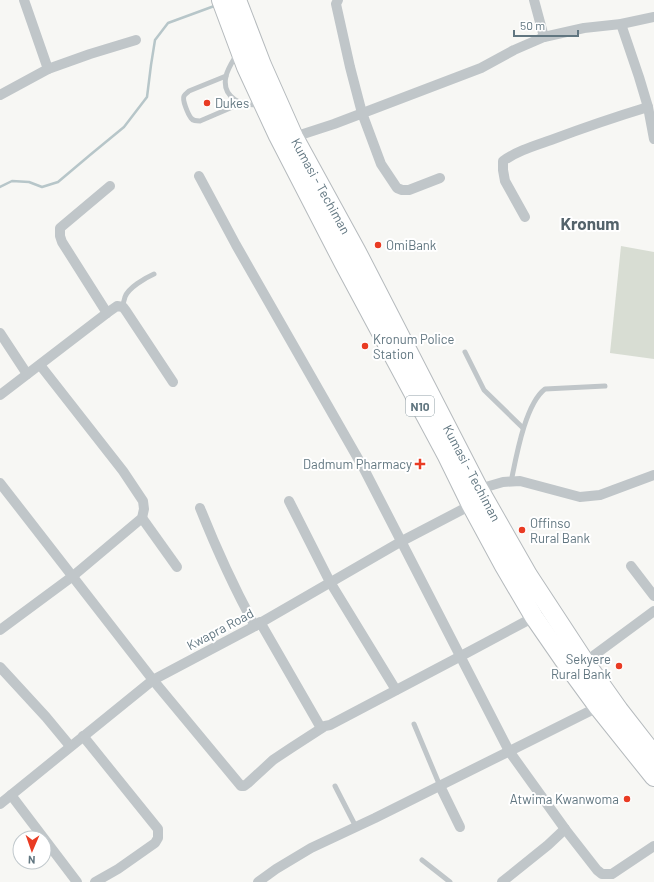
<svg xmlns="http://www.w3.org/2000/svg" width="654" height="882" font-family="Barlow,sans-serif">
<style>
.pitch{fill:#d8ddd3}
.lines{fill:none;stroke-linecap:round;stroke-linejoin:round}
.stream{stroke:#b7c6c9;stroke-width:2.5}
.highway-casing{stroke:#b5babd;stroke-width:20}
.lane{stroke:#c0c6c9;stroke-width:5}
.street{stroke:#c0c6c9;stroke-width:10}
.highway{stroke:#fff;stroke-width:18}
.poi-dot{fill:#e93b23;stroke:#fff;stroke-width:1.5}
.labels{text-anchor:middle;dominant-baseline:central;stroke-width:4;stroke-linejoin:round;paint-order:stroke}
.shield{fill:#fff;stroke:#909fa6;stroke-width:1}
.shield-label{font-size:12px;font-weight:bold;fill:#617680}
.poi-label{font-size:13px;fill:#617680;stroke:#fff;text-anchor:start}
.street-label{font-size:13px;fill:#617680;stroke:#fff}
.district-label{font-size:17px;font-weight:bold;fill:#54636b;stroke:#fff}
</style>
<rect width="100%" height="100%" fill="#f7f7f4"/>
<path class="pitch" d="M621,246L654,252V359L610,353Z"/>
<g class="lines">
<path class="stream" d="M0,187L12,181L29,182L42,187L58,182L90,155L124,127L147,97L151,65L155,40L168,23L217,5"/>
<g class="highway-casing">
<g id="highway">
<path d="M221,0L246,67L278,136L344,264L447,456L471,505L504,566L534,617L563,659L598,707L654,777"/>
<path d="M237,0L262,65L294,137L357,252L479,489L528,575L585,662L619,710L654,755"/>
</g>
</g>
<g class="lane">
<path d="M237,54C233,61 228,68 226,76C221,99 243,106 260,105"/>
<path d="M226,76L189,91C187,93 185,94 184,96C182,100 188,114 191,118C193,121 196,121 200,121L242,103"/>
<path d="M123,307C123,304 124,300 125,297C128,288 145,278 154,274"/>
<path d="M465,352L484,390L523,428"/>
<path d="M511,482C516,458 525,404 545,389L605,386"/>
<path d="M414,724L440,786"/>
<path d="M335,786L356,827"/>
<path d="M422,860L450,882"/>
</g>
<g class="street">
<path d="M338,0L336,4L350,67L362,113L381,164L397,188L402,190H409L440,178"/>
<path d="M534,0L544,37"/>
<path d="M621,24L639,77L648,107L654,139"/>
<path d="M48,69L90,54L136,40"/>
<path d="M0,95L48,69L24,0"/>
<path d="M294,137L334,124L481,68L514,50L544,37L584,28L621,24L654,17"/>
<path d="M199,176L236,245L364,469L509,751L565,829L597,870L602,874H612L654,846"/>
<path d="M525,217L505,181L503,170V161C517,151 534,146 551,140C583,128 615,117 648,107"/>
<path d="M107,313L62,242L60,236V228L110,186"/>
<path d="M0,333L27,374"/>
<path d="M0,395L107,313L117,306L123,307L126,311L173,382"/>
<path d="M0,483L153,680L241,786H244L248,783L273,760L291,748L325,726L330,725L461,656L534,617"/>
<path d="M479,489L503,482L520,481L580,497L600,495L654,475"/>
<path d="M289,501L330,582L396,690"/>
<path d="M200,508C216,548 234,588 255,626"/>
<path d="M142,518L177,567"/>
<path d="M631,566L654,596"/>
<path d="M260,622L321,728"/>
<path d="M0,630L73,576L142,518L144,509L143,501L123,471L40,365"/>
<path d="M585,662L654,611"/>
<path d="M0,667L46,717L70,746"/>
<path d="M83,736L158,829V838L155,843L118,869L95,882"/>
<path d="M440,786L460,827"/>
<path d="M11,795L77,882"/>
<path d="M0,804L153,680L255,626L402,541L471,505"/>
<path d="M258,882L276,869L311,848L375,818L598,707"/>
<path d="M502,882L548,845L565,829"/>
</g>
<use href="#highway" class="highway"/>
</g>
<g class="poi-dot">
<circle cx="207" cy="103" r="4"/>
<circle cx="378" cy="245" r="4"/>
<circle cx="365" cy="346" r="4"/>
<path d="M418 458h4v4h4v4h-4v4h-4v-4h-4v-4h4z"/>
<circle cx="522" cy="530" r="4"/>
<circle cx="619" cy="666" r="4"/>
<circle cx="627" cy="799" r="4"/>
</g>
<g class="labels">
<rect class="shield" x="406" y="396" width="28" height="20" rx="3"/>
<g class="shield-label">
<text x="420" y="406">N10</text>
</g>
<g class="poi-label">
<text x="215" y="103">Dukes</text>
<text x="386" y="245">OmiBank</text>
<text x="373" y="339">Kronum Police<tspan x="373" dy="15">Station</tspan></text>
<text x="412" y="464" text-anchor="end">Dadmum Pharmacy</text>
<text x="530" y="523">Offinso<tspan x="530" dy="15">Rural Bank</tspan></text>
<text x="611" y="659" text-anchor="end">Sekyere<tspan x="611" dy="15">Rural Bank</tspan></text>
<text x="619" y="799" text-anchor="end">Atwima Kwanwoma</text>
</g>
<g class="street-label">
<text transform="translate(321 186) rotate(61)">Kumasi - Techiman</text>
<text transform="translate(472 473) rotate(62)">Kumasi - Techiman</text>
<text transform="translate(220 629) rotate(-28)">Kwapra Road</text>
</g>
<g class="district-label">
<text x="590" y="223">Kronum</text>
</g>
</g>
<g transform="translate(32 850) rotate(182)"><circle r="19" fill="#ffffff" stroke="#c0c8cc"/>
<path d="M0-3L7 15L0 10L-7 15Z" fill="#e93b23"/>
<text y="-6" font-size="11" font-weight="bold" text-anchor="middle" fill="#617680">N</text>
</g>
<path d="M514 30v6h64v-6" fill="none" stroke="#617680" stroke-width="2"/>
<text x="520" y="30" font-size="12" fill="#617680" stroke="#ffffff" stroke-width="3" paint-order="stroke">50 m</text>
</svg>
